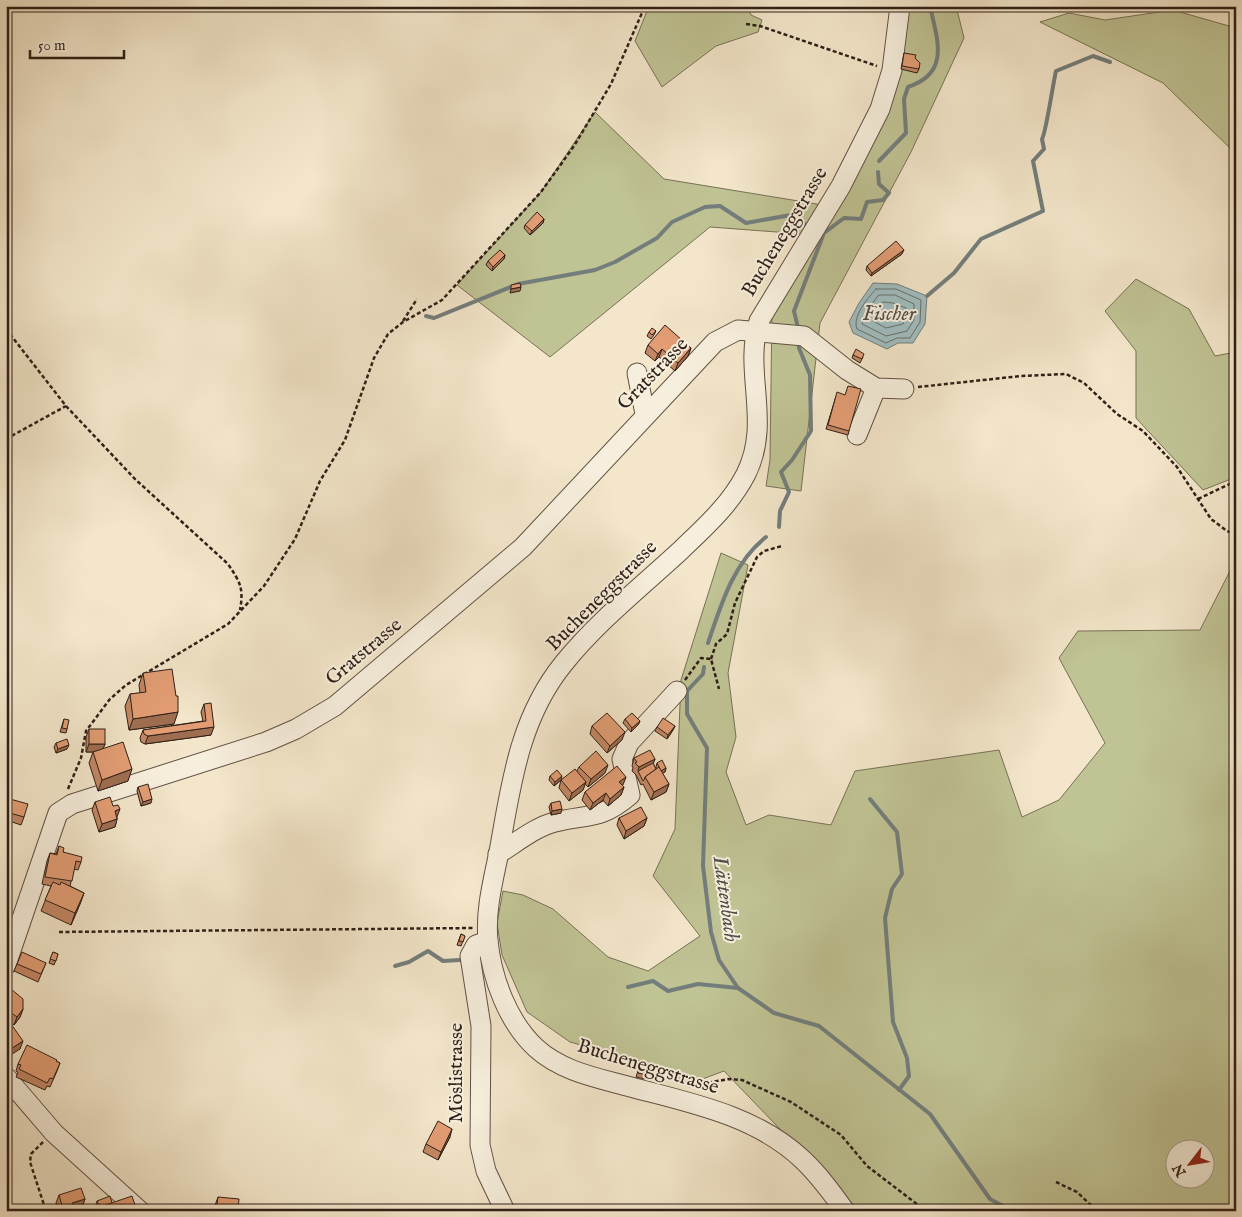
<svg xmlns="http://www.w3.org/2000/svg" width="1242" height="1217" font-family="'IM FELL English',serif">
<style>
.green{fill:#c0c394;stroke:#787156;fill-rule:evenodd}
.water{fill:#a0bdc0;stroke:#737e7c}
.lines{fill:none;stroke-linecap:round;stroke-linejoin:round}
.shore{stroke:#686e6c;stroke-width:1}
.stream{stroke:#737e7c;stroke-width:4}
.minor-casing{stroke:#605144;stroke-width:21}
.path{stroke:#2f1f17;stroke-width:2.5;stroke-dasharray:4 2.5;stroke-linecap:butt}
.minor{stroke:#f7efdd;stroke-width:19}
.wall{fill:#c38764;stroke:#2f1f17}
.shaded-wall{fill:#9f6e51;stroke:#2f1f17}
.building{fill:#e39d74;stroke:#2f1f17}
.labels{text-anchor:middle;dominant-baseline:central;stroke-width:4;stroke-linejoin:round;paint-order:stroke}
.street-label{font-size:20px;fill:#2f1f17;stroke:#f7efdd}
.water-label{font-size:21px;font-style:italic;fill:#514e4a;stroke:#f7efdd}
</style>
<rect width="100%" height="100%" fill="#f3e6ca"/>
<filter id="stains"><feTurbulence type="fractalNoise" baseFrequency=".004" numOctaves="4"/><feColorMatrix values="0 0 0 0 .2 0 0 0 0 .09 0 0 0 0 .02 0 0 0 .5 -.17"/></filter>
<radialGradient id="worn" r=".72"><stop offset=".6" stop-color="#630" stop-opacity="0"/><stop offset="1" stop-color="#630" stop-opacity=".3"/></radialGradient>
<g class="green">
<path d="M649,6H747L751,15L762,20L758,32L716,46L662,87L635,41Z"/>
<path d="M906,6H956L964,38L911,152L820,323L801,491L766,486L770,460L772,307L817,235L710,227L550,357L457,285L541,192L595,112L664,179L835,207L871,143Z"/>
<path d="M1173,10L1236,28V172L1230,148L1163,83L1040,22L1069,13L1105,20Z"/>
<path d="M1136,279L1189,309L1215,356L1236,352V469L1231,479L1203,490L1136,418V351L1105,311Z"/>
<path d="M721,553L748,565L728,673L736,737L726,772L746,825L769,815L831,825L855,771L999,750L1022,817L1059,800L1105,743L1059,658L1078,631L1200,630L1236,559V1211H846L802,1152L724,1071L689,1084L654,1065L570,1042L527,1012L502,955L497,923L503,891L523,895L553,909L608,957L648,971L700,936L653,876L675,829L681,680ZM1174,1150H1204V1180H1174Z"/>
</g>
<path class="water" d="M873,283L897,284L927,296L925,324L913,343H898L887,349L853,333L849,322L859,303Z"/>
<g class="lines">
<g class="shore">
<path d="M876,289H896L921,300L920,322L910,338H897L886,343L857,329C852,316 868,298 876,289Z"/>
<path d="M879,295H895L914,304V320L907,331L886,336L862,324L869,308Z"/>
<path d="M883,302L893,303L906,308V317L903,324L886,328L873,321L875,312Z"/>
</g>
<g class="stream">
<path d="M879,161L906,133L904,99L908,87C951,73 937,39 930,6"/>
<path d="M927,296L954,273L981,239L1043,211L1033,161L1044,149L1042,139C1046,133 1053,83 1056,71L1093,56L1110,62"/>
<path d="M426,316L434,318L518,284L595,270L615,262L657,238L672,222L705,207L720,206L746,223L791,215L806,225"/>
<path d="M798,328L794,311L824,233L844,218L861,219L867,202L883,200L889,193L879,184L878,172"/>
<path d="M779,527L780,511L789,492L781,472L792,460L811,431L810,375L799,348V341"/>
<path d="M708,643C721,605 733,563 766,537"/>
<path d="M704,667L703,674L687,691V714L707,748L703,866L711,932L719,960L738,988L774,1013L819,1026L930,1114L990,1199L1012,1211"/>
<path d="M870,799L897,832L902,874L892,889L885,918L893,1022L907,1058L909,1076L899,1090"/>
<path d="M395,966L409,962L428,951L443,961L460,960"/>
<path d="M628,987L653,981L668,991L698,984L738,988"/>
</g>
<g class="minor-casing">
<g id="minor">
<path d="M637,373L645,414"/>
<path d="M857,435L876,388"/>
<path d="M498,854C516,843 535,827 555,822C588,814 601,820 630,795L622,759L629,743L677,691"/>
<path d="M488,941L476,945L470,956L481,1026L480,1145L486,1171L505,1211"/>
<path d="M6,965L58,813L72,804L266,742L296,729L335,706L523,547L715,342L738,330L804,336L847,370L876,388L904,389"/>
<path d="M6,1077L54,1133L140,1211"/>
<path d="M845,1211C832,1193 819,1175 803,1160C755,1114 686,1102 623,1085C593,1077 560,1070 536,1048C508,1022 492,979 488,941C485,911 493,881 499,852C511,785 519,718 564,663C598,621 641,587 680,551C705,527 730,505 746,474C772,422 743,372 759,321L841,186L880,109L892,70L900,6"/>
</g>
</g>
<g class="path">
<path d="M746,24L760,26L877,66"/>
<path d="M403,321L417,299"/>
<path d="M6,329L66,406L135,479L228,564C240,582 244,588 240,610"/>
<path d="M918,387L1021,376L1066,374L1084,383L1117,414L1143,431L1177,467L1211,519L1227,531L1236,534"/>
<path d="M6,439L66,406"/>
<path d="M1198,499L1234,482L1236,478"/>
<path d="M711,659L716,644L727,634L735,603L757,557L764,551L782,546"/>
<path d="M685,680L701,658L711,659L719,689"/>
<path d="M68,789L81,758L86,731L110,699L126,685L228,624L264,586L295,539L320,481L345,440L374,358L388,334L403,322L442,300L541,192L574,146L611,84L645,6"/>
<path d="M59,932L473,928"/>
<path d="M689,1086L729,1079L742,1080L791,1102L841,1135L867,1166L926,1211"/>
<path d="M43,1142L31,1154L30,1162L46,1211"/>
<path d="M1056,1182L1077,1192L1097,1211"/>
</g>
<use href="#minor" class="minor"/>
</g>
<g class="wall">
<path d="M904,53L919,69L917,73L901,69Z"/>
<path d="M544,219L543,223L530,235L524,228L525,225Z"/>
<path d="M902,254L871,276L866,270L867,266Z"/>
<path d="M505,255L504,259L492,271L486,265L488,261Z"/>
<path d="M656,331L654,335L651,339L647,336L649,332Z"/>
<path d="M648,345L691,348L688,356L675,371L659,357L655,361L645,353Z"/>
<path d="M853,355L863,357L860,363L852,358Z"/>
<path d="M836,396L849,431L848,435L826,429Z"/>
<path d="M143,673L174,724L129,730L125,706L130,694L140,693L139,685Z"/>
<path d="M204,704L211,735L145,744L141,742L140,738L143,730L203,721L201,712Z"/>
<path d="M64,719L67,729L66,733L60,732Z"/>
<path d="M625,719L640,721L638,725L631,732L623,723Z"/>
<path d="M592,726L622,740L607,753L590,734Z"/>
<path d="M675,726L673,730L667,739L655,731L657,727Z"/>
<path d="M89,729L105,744L103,748L128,781L98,791L89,763L93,752H86V737Z"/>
<path d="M56,743L67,749L56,753L54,747Z"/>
<path d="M634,758L655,759L653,763L656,769V767L657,763L666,768L665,772L662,773L669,784L666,792L651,800L643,784L641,785L636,775L632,771L633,768L632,766Z"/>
<path d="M579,767L605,773L588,787L585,784L583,790L569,801L559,788L561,780L577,771Z"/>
<path d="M550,776L561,780L554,786L549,780Z"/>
<path d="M626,777L622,785L624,787L621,795L608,806L603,800L590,810L582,800L585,792Z"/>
<path d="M138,787L151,803L141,806L137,791Z"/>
<path d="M10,799L24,817L21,825L6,820V810Z"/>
<path d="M95,802L117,817V819L115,827L99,832L92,810Z"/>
<path d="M551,803L561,813L551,815L549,807Z"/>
<path d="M619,818H647L644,826L624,839L617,825Z"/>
<path d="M59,846L63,852L81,862L78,870L74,869L70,886L84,893L80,904L71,925L41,911L51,886L42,884L47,861L50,853L56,854Z"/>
<path d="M461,934L465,936L461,946L457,945Z"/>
<path d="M53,952L58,954L54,965L49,963Z"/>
<path d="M46,963L38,982L14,971L17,964Z"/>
<path d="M6,995L23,1009L20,1017L14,1025L9,1021L20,1049L9,1021L6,1019Z"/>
<path d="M56,1061L60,1063L57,1071L50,1087L47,1086L45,1090L16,1077L18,1072L16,1071L18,1064Z"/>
<path d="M640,1065L646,1075L645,1079L636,1077Z"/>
<path d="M450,1137L438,1160L423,1152L426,1144Z"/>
<path d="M59,1195L85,1199L82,1207L71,1211H58L56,1203Z"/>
<path d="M218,1197L238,1209L237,1211H213Z"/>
<path d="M97,1201L112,1203L97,1208L96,1205Z"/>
</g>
<g class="shaded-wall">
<path d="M544,219L543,223L530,235L532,231Z"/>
<path d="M904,250L902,254L871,276L872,273Z"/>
<path d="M505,255L504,259L492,271L493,267Z"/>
<path d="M521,287L520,291L510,293L511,289Z"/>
<path d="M691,348L688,356L675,371L678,363Z"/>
<path d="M662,349L659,357L655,361L658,354Z"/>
<path d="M178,712L174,724L129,730L133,719Z"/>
<path d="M640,721L638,725L631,732L632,728Z"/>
<path d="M675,726L673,730L667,739L668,735Z"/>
<path d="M214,727L211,735L145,744L148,736Z"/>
<path d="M625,732L622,740L607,753L610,746Z"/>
<path d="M89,744H105L102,752H86Z"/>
<path d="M69,745L67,749L56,753L58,749Z"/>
<path d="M655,759L652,767L638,771L639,767Z"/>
<path d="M608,765L605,773L588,787L591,779Z"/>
<path d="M666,768L665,772L660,775L661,771Z"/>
<path d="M132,769L128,781L98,791L102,780Z"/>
<path d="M562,776L561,780L554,786L555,782Z"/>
<path d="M626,777L623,785L616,790L619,782Z"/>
<path d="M586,782L583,790L569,801L572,793Z"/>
<path d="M669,784L666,792L651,800L654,792Z"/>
<path d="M624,787L621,795L608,806L610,799Z"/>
<path d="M606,793L603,800L590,810L593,803Z"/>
<path d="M152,799L151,803L141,806L143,802Z"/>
<path d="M120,809L117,817L112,819L115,811Z"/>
<path d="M562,809L561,813L551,815L552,811Z"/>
<path d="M647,818L644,826L624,839L626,831Z"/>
<path d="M117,819L115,827L99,832L102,824Z"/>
<path d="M84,893L80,904L71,925L75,913Z"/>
<path d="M23,1009L20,1017L14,1025L17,1017Z"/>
<path d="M23,1041L20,1049L6,1058V1052Z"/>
<path d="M452,1129L450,1137L438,1160L441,1152Z"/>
<path d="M85,1199L82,1207L71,1211H63V1209L72,1203Z"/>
</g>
<g class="building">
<path d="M904,53L916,55L915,58L920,63L919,69L902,66Z"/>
<path d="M537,212L544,219L532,231L525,225Z"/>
<path d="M896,241L904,250L872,273L867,266Z"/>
<path d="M500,250L505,255L493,267L488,261Z"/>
<path d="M520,283L521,287L511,289V285Z"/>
<path d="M665,325L691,348L678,363L662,349L658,354L648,345Z"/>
<path d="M652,328L656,331L652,335L649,332Z"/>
<path d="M856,349L864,354L862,359L853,355Z"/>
<path d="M848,386L861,389L849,431L828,425L837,392L845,395Z"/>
<path d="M172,669L176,696H178V712L133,719L130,694L146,692L143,673Z"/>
<path d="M211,703L214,727L148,736L144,734L143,730L206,721L204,704Z"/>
<path d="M607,713L625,732L610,746L592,726Z"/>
<path d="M632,713L640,721L632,728L625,719Z"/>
<path d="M663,718L675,726L668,735L657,727Z"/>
<path d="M64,719L69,720L67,729L62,728Z"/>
<rect x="89" y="729" width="16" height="15"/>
<path d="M67,739L69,745L58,749L56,743Z"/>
<path d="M123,742L132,769L102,780L93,752Z"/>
<path d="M650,750L655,759L639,767L635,763L637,762L634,758Z"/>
<path d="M596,751L608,765L591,779L579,767Z"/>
<path d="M662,760L666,768L661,771L657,763Z"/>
<path d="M653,763L656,769L645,777L644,780L643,781L638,771Z"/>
<path d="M617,766L626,777L619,782L624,787L610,799L606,793L593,803L585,792Z"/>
<path d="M659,767L669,784L654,792L645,777Z"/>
<path d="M575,769L586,782L572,793L561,780Z"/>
<path d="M557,770L562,776L555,782L550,776Z"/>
<path d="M148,784L152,799L143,802L138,787Z"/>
<path d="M110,797L113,806L118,805L120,809L115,811L117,819L102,824L95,802Z"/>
<path d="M10,799L28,804L24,817L6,812Z"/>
<path d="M560,801L562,809L552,811L551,803Z"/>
<path d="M641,807L647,818L626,831L619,818Z"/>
<path d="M59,846L64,848L63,852L82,857L81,862L76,861L72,881L45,877L50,853L57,855Z"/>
<path d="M53,882L60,885L61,882L84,893L75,913L45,900Z"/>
<path d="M461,934L465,936L463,942L459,941Z"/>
<path d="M22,952L46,963L41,974L17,964Z"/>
<path d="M53,952L58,954L56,961L50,959Z"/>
<path d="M11,989L23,999V1009L17,1017L6,1009V995Z"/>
<path d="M9,1021L23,1041L6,1052V1023Z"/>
<path d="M27,1045L57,1060L56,1061L60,1063L53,1079L50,1078L47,1083L19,1069L21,1065L18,1064Z"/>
<path d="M640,1065L649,1067L646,1075L638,1073Z"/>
<path d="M438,1121L452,1129L441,1152L426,1144Z"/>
<path d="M81,1188L85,1199L72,1203L73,1206L63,1209L59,1195Z"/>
<path d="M110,1196L112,1203L100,1207L97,1201Z"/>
<path d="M132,1196L137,1211H88Z"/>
<path d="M218,1197L239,1199L238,1209H235V1211H216Z"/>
</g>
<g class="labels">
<g class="street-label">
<text transform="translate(785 232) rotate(-59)">Bucheneggstrasse</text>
<text transform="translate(653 374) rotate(-46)">Gratstrasse</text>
<text transform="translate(602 596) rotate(-45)">Bucheneggstrasse</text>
<text transform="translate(364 652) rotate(-40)">Gratstrasse</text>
<text transform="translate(648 1067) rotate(17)">Bucheneggstrasse</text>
<text transform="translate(456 1073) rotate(-90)">Möslistrasse</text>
</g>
<g class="water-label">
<text x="889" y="314">Fischer</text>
<text transform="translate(725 899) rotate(82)">Lättenbach</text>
</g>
</g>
<rect width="1242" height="1217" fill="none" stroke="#f3e6ca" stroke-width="25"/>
<rect x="8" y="8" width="1227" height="1202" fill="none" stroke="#2f1f17" stroke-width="2.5"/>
<rect x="12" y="12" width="1217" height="1192" fill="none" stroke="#2f1f17"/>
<g transform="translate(1190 1164) rotate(239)"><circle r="24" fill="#f7efdd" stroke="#a79c8e"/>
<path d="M0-4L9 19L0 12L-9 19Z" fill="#8f2418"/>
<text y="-8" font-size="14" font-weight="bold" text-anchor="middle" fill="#2f1f17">N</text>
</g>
<path d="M30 50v8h94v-8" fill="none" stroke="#2f1f17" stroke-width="2.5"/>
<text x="38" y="50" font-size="15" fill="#2f1f17" stroke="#f7efdd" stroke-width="4" paint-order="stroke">50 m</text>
<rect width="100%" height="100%" filter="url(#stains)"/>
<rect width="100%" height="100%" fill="url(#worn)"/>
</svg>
